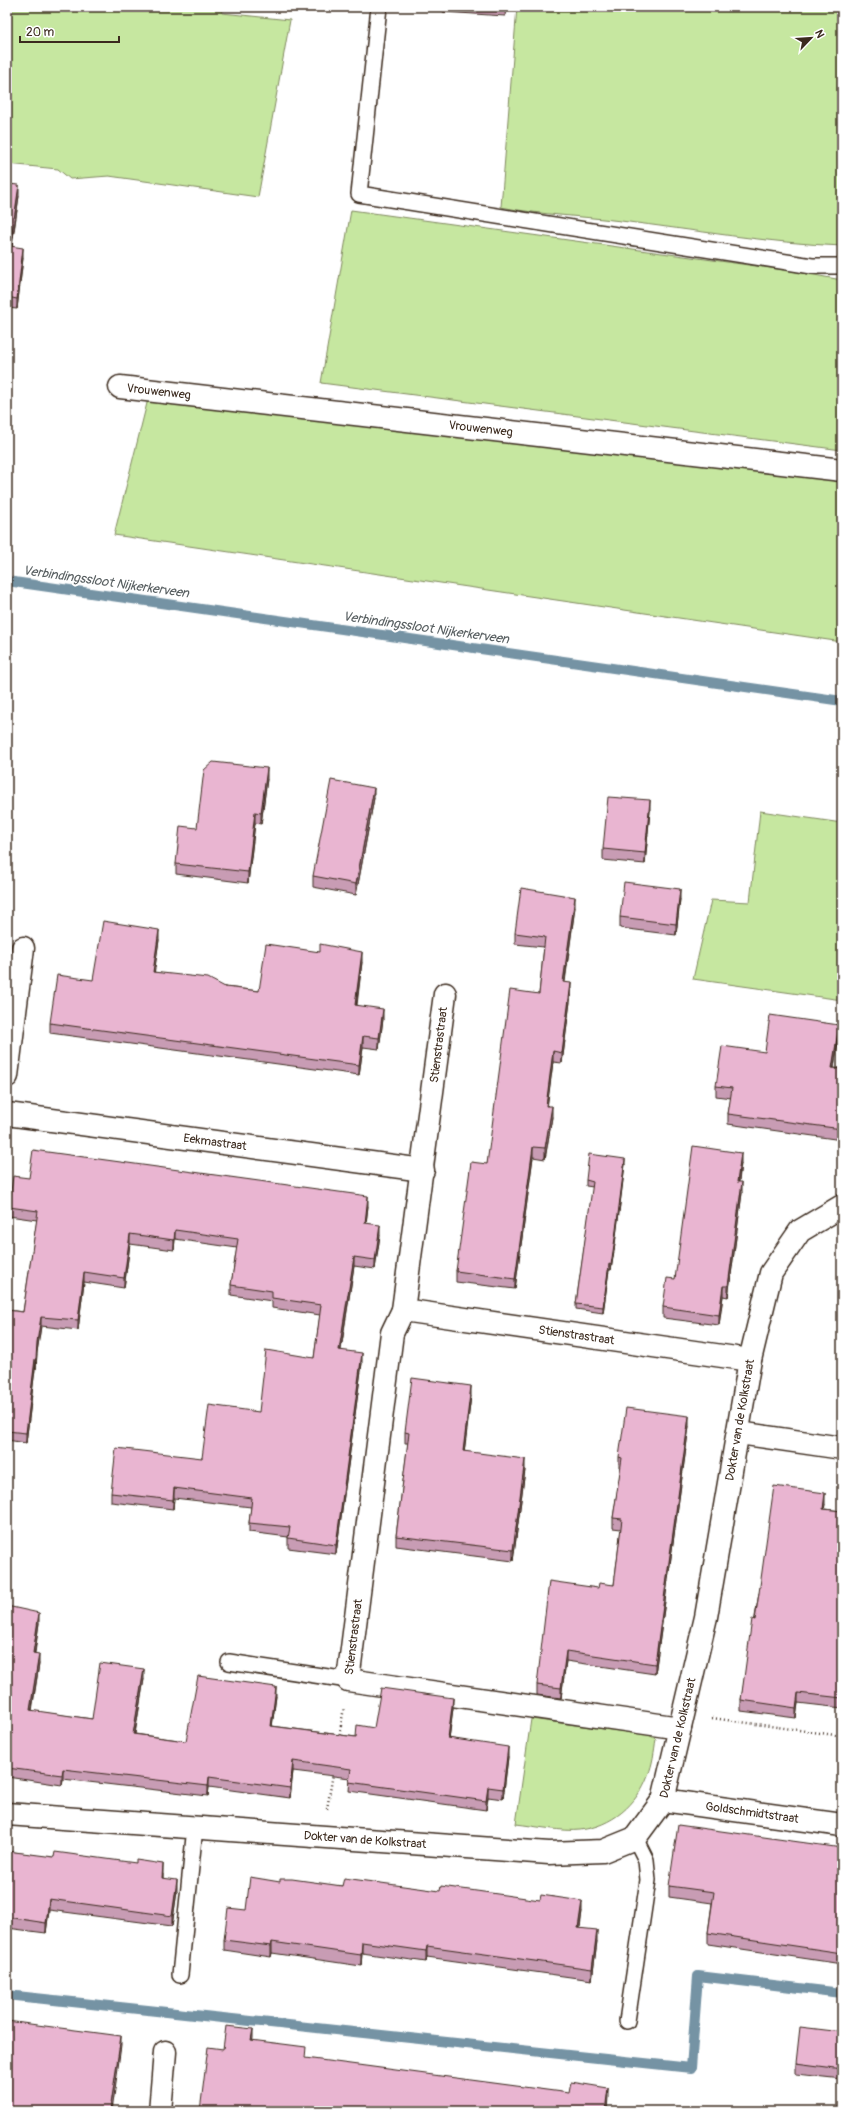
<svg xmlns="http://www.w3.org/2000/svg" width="849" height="2118" font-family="Pangolin,sans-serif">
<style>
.green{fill:#c6e7a0;stroke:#80885f}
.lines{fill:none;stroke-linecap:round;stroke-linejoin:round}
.stream{stroke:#7593a4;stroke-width:10}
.service-casing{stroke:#3b2a1e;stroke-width:18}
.minor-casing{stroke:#3b2a1e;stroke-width:25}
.path{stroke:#3b2a1e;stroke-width:2.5;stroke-dasharray:1 3;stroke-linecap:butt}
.service{stroke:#fff;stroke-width:15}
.minor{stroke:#fff;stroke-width:22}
.wall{fill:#c89cb4;stroke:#3b2a1e}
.shaded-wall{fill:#a37f92;stroke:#3b2a1e}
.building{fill:#e9b5d1;stroke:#3b2a1e}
.labels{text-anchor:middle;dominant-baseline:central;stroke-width:4;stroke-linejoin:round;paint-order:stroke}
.street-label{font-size:12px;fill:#3b2a1e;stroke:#fff}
.water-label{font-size:13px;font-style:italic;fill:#585f61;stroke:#fff}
</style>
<rect width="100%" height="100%" fill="#fff"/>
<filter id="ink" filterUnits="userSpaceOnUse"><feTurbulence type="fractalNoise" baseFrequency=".025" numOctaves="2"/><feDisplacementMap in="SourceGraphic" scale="8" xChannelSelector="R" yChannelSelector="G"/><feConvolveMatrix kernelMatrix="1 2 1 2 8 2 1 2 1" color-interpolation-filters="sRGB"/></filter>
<g filter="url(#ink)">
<g class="green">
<path d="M7,7H223L222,13L290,20L258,197L109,176L70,179L58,169L7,164Z"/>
<path d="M517,7H842V246C768,243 695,230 621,221C581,216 541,215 501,207Z"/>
<path d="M351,210L792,271L842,280V450L321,383Z"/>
<path d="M149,395L842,478V642L114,535Z"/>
<path d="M760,811L842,823V1000L693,979L711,900L750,902Z"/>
<path d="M531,1719L649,1735L656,1739C654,1751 653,1764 648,1775C637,1805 612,1826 580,1830C564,1832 534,1826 516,1824Z"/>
</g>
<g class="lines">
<g class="stream">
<path d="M7,581L842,701"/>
<path d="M7,1995L691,2068L698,1976L842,1993"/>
</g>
<g class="service-casing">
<g id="service">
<path d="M379,7L359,194L812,266H842"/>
<path d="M229,1662L348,1680"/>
<path d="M180,1975L195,1827"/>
<path d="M627,2021L648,1880L646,1860L635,1838"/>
</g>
</g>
<g class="minor-casing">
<g id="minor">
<path id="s1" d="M120,387L842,470"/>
<path id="s2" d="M445,994L403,1310L750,1360"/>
<path d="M7,1076L23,948"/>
<path id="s3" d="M7,1114L423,1170"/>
<path d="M403,1310L392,1333L348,1680L680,1728"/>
<path d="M739,1433L842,1448"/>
<path id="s4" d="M663,1800L842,1825"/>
<path id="s5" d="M7,1814L549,1853L603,1851L635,1838L663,1800L706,1617L750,1360L771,1273L800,1231L842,1206"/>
<path d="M160,2111L165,2052"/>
</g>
</g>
<g class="path">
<path d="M712,1718L842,1736"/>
<path d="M339,1738L344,1707"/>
<path d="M327,1809L333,1774"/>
</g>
<use href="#service" class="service"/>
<use href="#minor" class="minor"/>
</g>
<g class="wall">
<path d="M438,7H506L505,16L443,12V7Z"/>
<path d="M7,184L19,196L12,246L23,258L17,309L7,308Z"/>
<path d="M267,779L261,824L255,823L248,883L176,874V864L197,828Z"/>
<path d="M374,798L356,895L313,887V876Z"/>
<path d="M650,811L645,864L603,860V849Z"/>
<path d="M680,899L676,935L620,928V917Z"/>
<path d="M575,907L565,982L571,994L562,1063L553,1062L547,1106L552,1117L545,1159L533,1157L515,1289L456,1282V1271L487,1164L539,994L544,947L515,944V933Z"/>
<path d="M159,940L154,972L225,987L259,991L362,962L357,1005L383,1019L379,1049L363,1047L359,1075L50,1033V1023L93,980Z"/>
<path d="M839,1035L834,1068L842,1069V1140L728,1124V1114L731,1098L716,1096V1086L765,1052Z"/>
<path d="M741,1163L739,1182L742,1193L728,1297L723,1296L719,1325L663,1318V1307L675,1279Z"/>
<path d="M625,1164L615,1244L611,1270H609L603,1313L576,1309V1304L593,1187L586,1186V1180Z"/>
<path d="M29,1178L368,1206L366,1223L380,1235L375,1269L354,1266L341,1350L362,1363L336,1554L288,1548V1537L249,1532V1523L251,1507L174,1498L173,1509L111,1502V1493L202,1458L259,1412L314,1358L320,1315L272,1308V1301L231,1295V1285L237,1248L175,1239L174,1250L130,1244L124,1288L84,1282L78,1330L41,1326L37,1352L36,1369H35L26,1443L7,1440V1310L23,1312L37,1220L9,1216V1207Z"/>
<path d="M471,1396L464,1451L525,1470L513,1561L396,1546V1536L408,1443H405V1432Z"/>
<path d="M689,1426L655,1674L566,1661L561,1698L537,1695V1685L598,1588L614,1585L621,1529L613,1528V1518L621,1468L619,1467V1457Z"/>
<path d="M825,1504L824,1509L842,1511V1708L798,1703L796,1718L741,1711V1700L759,1593Z"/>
<path d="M7,1606L39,1623L35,1653L39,1664L32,1711L92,1719L144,1679L135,1734L186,1741L276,1696L272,1726L356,1737L374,1728L453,1708L449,1738L508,1757L503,1799L488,1797L486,1810L349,1791L350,1778L293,1771L290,1798L209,1787L208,1796L63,1779L62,1785L7,1777Z"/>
<path d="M842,1848V1964L708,1944V1933L712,1903L669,1897V1886Z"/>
<path d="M7,1851L163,1874V1879L177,1891L172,1926L49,1910L46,1933L7,1928Z"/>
<path d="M280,1882L342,1886L582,1911L580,1928L597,1941L592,1980L427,1957L426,1962L362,1953L361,1966L272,1953L271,1957L224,1950V1940L246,1910Z"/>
<path d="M842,2032V2079L796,2074V2063Z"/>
</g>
<g class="shaded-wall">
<path d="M19,185V196L10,257V246Z"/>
<path d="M23,248V258L17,309V299Z"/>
<path d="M267,768V779L261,824V813Z"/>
<path d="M374,788V798L356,895V884Z"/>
<path d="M650,800V811L645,864V853Z"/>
<path d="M255,812V823L248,883V872Z"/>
<path d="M680,889V899L676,935V924Z"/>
<path d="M575,897V907L563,993V982Z"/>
<path d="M159,930V940L153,982V972Z"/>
<path d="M362,952V962L355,1015V1005Z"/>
<path d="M571,983V994L562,1063V1053Z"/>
<path d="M383,1009V1019L379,1049V1038Z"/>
<path d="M839,1025V1035L832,1078V1068Z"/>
<path d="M363,1036V1047L359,1075V1065Z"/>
<path d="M553,1051V1062L546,1116V1106Z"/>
<path d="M552,1106V1117L545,1159V1148Z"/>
<path d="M533,1147V1157L515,1289V1279Z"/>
<path d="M741,1153V1163L737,1193V1182Z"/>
<path d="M625,1159V1164L615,1244L611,1270V1265Z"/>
<path d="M742,1182V1193L728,1297V1286Z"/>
<path d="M368,1196V1206L365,1233V1223Z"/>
<path d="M380,1225V1235L375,1269V1260Z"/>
<path d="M175,1230V1239L174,1250V1240Z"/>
<path d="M130,1234V1244L124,1288V1278Z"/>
<path d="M354,1257V1266L339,1360V1350Z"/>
<path d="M609,1264V1270L603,1313V1307Z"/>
<path d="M84,1272V1282L78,1330V1320Z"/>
<path d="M723,1286V1296L719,1325V1315Z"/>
<path d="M41,1317V1326L37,1352L36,1369L37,1342Z"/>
<path d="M362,1353V1363L336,1554V1545Z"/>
<path d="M35,1359V1369L26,1443V1433Z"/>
<path d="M471,1386V1396L463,1462V1451Z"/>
<path d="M689,1416V1426L655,1674V1664Z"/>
<path d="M525,1459V1470L513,1561V1550Z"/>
<path d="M174,1488V1498L173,1509V1500Z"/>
<path d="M10,1493V1503L7,1530V1520Z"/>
<path d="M825,1493V1504L823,1519V1509Z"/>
<path d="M39,1613V1623L33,1663V1653Z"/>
<path d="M566,1651V1661L561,1698V1688Z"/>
<path d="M39,1654V1664L30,1720V1710Z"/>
<path d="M144,1669V1679L133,1743V1734Z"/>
<path d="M276,1687V1696L271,1735V1726Z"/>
<path d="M798,1693V1703L796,1718V1708Z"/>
<path d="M453,1698V1708L448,1748V1738Z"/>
<path d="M508,1747V1757L503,1799V1789Z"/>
<path d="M293,1761V1771L290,1798V1788Z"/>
<path d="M63,1769V1779L62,1785V1775Z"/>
<path d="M209,1777V1787L208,1796V1786Z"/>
<path d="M488,1787V1797L486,1810V1801Z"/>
<path d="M163,1864V1874L162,1889V1878Z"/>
<path d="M177,1880V1891L172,1926V1916Z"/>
<path d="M49,1899V1910L46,1933V1923Z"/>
<path d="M582,1901V1911L578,1939V1928Z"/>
<path d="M597,1930V1941L592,1980V1969Z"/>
<path d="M272,1942V1953L271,1957V1946Z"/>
<path d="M362,1942V1953L361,1966V1955Z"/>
<path d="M427,1946V1957L426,1962V1951Z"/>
<path d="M253,2029V2038L251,2049V2040Z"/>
<path d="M121,2036V2046L112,2111H110Z"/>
<path d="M608,2088V2097L607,2111H605Z"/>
</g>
<g class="building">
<path d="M7,184L19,185L10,246L23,248L17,299L7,297Z"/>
<path d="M213,762L267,768L261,813L255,812L248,872L176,864L180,826L197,828L204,770Z"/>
<path d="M331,780L374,788L356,884L313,876Z"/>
<path d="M608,797L650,800L645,853L603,849Z"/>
<path d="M624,882L680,889L676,924L620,917Z"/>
<path d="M521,888L575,897L563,982L571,983L562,1053L553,1051L546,1106H552L545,1148L533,1147L515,1279L456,1271L471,1162L487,1164L510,990L539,994L545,937L515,933Z"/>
<path d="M103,921L159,930L153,972L208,978L225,987L259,991L266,944L320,952V944L362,952L355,1005L383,1009L379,1038L363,1036L359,1065L50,1023L57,975L93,980Z"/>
<path d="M770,1015L839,1025L832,1068L842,1069V1129L728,1114L732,1088L716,1086L722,1046L765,1052Z"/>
<path d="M693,1146L741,1153L737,1182H742L728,1286H723L719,1315L663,1307L667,1278L675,1279Z"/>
<path d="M33,1150L368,1196L365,1223L380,1225L375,1260L354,1257L339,1350L362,1353L336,1545L288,1538L290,1527L249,1523L252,1498L174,1488L173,1500L111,1493L116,1448L202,1458L209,1405L259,1412L266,1350L314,1358L321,1305L272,1298V1291L231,1285L238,1239L175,1230L174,1240L130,1234L124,1278L84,1272L78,1320L41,1317L37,1342L36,1359H35L26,1433L7,1431V1310L23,1312L38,1211L9,1207L13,1176L29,1178Z"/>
<path d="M589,1154L625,1159L615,1238L611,1265L609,1264L603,1307L576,1304L593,1182L586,1180Z"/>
<path d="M412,1378L471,1386L463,1451L525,1459L513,1550L396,1536L409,1433L405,1432Z"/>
<path d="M626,1408L689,1416L655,1664L566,1651L561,1688L537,1685L549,1581L598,1588L599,1583L614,1585L622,1519L613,1518L622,1458L619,1457Z"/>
<path d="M774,1486L825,1493L823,1509L842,1511V1698L798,1693L796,1708L741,1700L752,1619L755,1620L759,1593Z"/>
<path d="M7,1493H10L7,1520Z"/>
<path d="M7,1606L39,1613L33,1653L39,1654L30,1710L92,1719L100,1663L144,1669L133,1734L186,1741L198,1676L276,1687L271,1726L356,1737L357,1725L374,1728L381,1688L453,1698L448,1738L508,1747L503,1789L488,1787L486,1801L349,1782L351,1769L293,1761L290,1788L209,1777L208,1786L63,1769L62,1775L7,1768Z"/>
<path d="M678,1825L842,1848V1953L708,1933L714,1892L669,1886Z"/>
<path d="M7,1851L54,1857L55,1852L136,1863V1860L163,1864L162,1878L177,1880L172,1916L49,1899L46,1923L7,1917Z"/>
<path d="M250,1877L280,1882V1879H292L342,1886L344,1878L440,1891L441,1886L540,1900L541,1895L582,1901L578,1928L597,1930L592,1969L427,1946L426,1951L362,1942L361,1955L272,1942L271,1946L224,1940L228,1908L246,1910Z"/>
<path d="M7,2021L121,2036L110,2111H7Z"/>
<path d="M226,2026L253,2029L251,2040L306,2047L305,2058L569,2093L571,2082L608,2088L605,2111H200L208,2047L223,2049Z"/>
<path d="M800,2027L842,2032V2069L796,2063Z"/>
</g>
</g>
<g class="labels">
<g class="street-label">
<text stroke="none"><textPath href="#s1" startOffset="39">Vrouwenweg</textPath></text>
<text stroke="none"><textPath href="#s1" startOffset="363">Vrouwenweg</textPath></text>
<text transform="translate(439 1045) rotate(-83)">Stienstrastraat</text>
<text stroke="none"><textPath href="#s3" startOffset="210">Eekmastraat</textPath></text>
<text stroke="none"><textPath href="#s2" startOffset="494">Stienstrastraat</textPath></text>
<text stroke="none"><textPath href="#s5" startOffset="1067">Dokter van de Kolkstraat</textPath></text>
<text transform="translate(354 1637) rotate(-83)">Stienstrastraat</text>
<text stroke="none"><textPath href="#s5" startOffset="743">Dokter van de Kolkstraat</textPath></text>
<text stroke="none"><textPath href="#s4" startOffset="90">Goldschmidtstraat</textPath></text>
<text stroke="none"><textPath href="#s5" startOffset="359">Dokter van de Kolkstraat</textPath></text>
</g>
<g class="water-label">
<text transform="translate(106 582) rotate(8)">Verbindingssloot Nijkerkerveen</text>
<text transform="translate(426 628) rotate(8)">Verbindingssloot Nijkerkerveen</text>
</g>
</g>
<rect width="849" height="2118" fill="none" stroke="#fff" stroke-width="24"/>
<rect x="12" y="12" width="825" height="2094" fill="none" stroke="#3b2a1e" stroke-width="1.5" filter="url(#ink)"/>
<g transform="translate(811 38) rotate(65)" stroke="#ffffff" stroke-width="3" paint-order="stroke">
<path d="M0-3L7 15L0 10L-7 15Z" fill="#3b2a1e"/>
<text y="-6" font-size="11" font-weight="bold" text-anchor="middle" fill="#3b2a1e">N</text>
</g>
<path d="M20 36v6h99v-6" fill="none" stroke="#3b2a1e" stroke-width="2"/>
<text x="26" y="36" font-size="12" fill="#3b2a1e" stroke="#ffffff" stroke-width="3" paint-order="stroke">20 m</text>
</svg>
